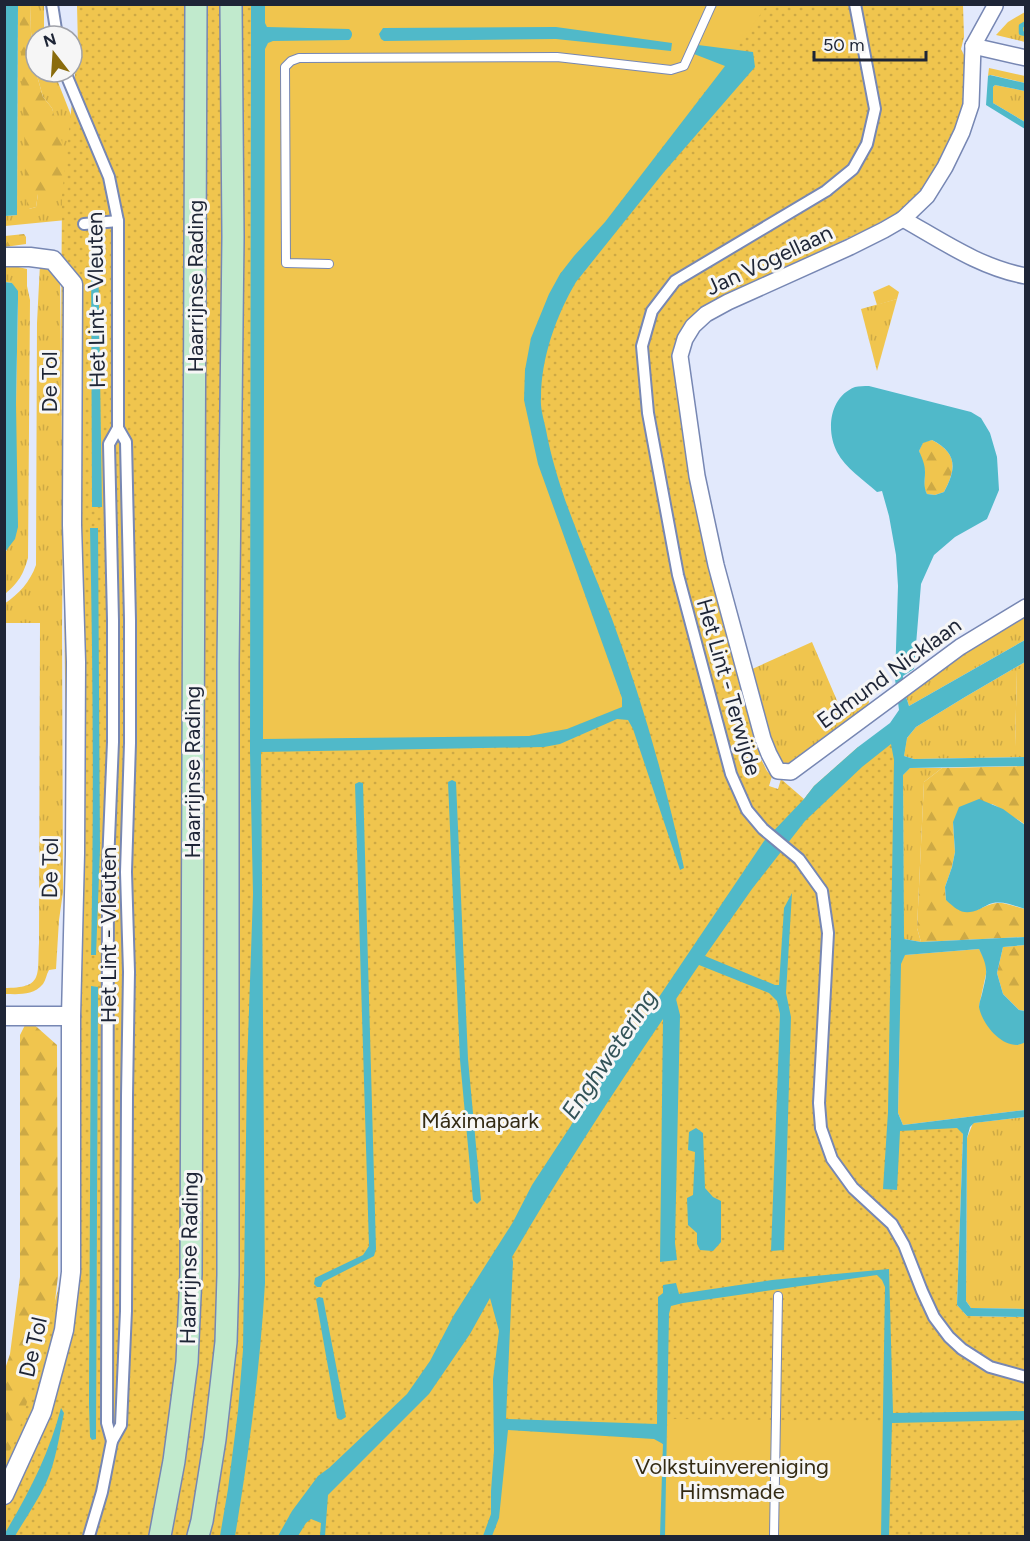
<svg xmlns="http://www.w3.org/2000/svg" width="1030" height="1541" font-family="Figtree,sans-serif">
<style>
.grass{fill:url(#grass-tufts)}
.forest{fill:url(#forest-firs)}
.park{fill:url(#park-dots)}
.garden{fill:#f0c54e}
.water{fill:#50b9c9;fill-rule:evenodd}
.lines{fill:none;stroke-linecap:round;stroke-linejoin:round}
.stream{stroke:#50b9c9;stroke-width:4.5}
.service-casing{stroke:#7787b3;stroke-width:10}
.pedestrian-casing{stroke:#7787b3;stroke-width:14}
.minor-casing{stroke:#7787b3;stroke-width:18}
.tertiary-casing{stroke:#7787b3;stroke-width:21}
.secondary-casing{stroke:#7787b3;stroke-width:24}
.service{stroke:#fff;stroke-width:8}
.pedestrian{stroke:#fff;stroke-width:10}
.minor{stroke:#fff;stroke-width:15}
.tertiary{stroke:#fff;stroke-width:18}
.secondary{stroke:#c1eacd;stroke-width:21}
.labels{text-anchor:middle;dominant-baseline:central;stroke-width:6;stroke-linejoin:round;paint-order:stroke}
.street-label{font-size:22px;fill:#1e2536;stroke:#f6f6f6}
.park-label{font-size:22px;fill:#342b14;stroke:#f6f6f6}
.water-label{font-size:24px;font-style:italic;fill:#325257;stroke:#f6f6f6}
</style>
<defs>
<pattern id="grass-tufts" width="24" height="20" patternUnits="userSpaceOnUse" patternTransform="scale(1.5)"><rect width="24" height="20" fill="#f0c54e"/><path d="M3 7l-1-3M5 7V3M7 7l1-3M15 17l-1-3M17 17v-4M19 17l1-3" fill="none" stroke="#cda945"/></pattern>
<pattern id="forest-firs" width="22" height="20" patternUnits="userSpaceOnUse" patternTransform="scale(1.5)"><rect width="22" height="20" fill="#f0c54e"/><path d="M5 1l3.5 6h-7zM16 11l3.5 6h-7z" fill="#cda945"/></pattern>
<pattern id="park-dots" width="8" height="8" patternUnits="userSpaceOnUse" patternTransform="scale(1.5)"><rect width="8" height="8" fill="#f0c54e"/><path d="M2 2h.1M6 6h.1" fill="none" stroke="#cda945" stroke-width="1.8" stroke-linecap="round"/></pattern>
</defs>
<rect width="100%" height="100%" fill="#e2e9fc"/>
<g class="grass">
<path d="M18,5H22L29,209L36,207L38,194H71L52,108L43,97L36,72H54L87,156L107,216L5,226V216L17,215Z"/>
<path d="M30,5H44V36H36V70L31,32Z"/>
<path d="M1025,12V42L996,35L1008,22Z"/>
<path d="M989,68L1025,76V83L991,75L988,76Z"/>
<path d="M995,85L1025,91V122L993,103V87Z"/>
<path d="M40,264L51,270L60,280L63,527L62,626L63,892L59,920L56,969L49,970C46,975 46,980 43,984C33,996 18,994 5,994L4,988C44,988 37,976 39,943L40,623H5L4,604C19,594 30,582 36,565L37,323Z"/>
<path d="M5,266H14L27,269V286L30,300L28,558C23,575 19,582 5,594V552L7,550L16,404L18,299L12,283L5,282Z"/>
<path d="M897,299L877,371L861,309Z"/>
<path d="M1025,613V640L909,706L904,690Z"/>
<path d="M812,642L844,717L868,699L869,702L868,705L793,767L779,766L750,670Z"/>
<path d="M1025,662V669L1017,670L1015,746L1025,747V757L914,759L904,756L907,738L916,727L965,697Z"/>
<path d="M910,768H942L924,782L917,928L921,942L904,939L903,775Z"/>
<path d="M1025,1117V1309L971,1308L966,1301L967,1138L973,1123Z"/>
</g>
<g class="forest">
<path d="M19,5H30L31,32L36,72L43,97L52,108L77,193L71,194H38L36,207L29,209L27,205Z"/>
<path d="M24,234L26,237V244L5,247V236Z"/>
<path d="M932,440C957,453 957,468 944,492L935,495L927,494L924,488L925,472L919,451L923,442Z"/>
<path d="M1025,766V825C1021,821 1017,819 1011,816C1005,812 999,807 992,804L953,823L955,852L952,867L945,887L946,900L977,910C1001,899 1001,903 1025,909V937L921,942L917,928L924,782L942,768Z"/>
<path d="M1025,945V1011L1019,1010L1003,994L997,973L1003,947Z"/>
<path d="M30,1021L57,1045L58,1276L50,1343L26,1429L5,1469V1369L10,1354L20,1277V1035L26,1023Z"/>
</g>
<path class="park" d="M77,5H963L964,37L961,49L965,57L964,99L955,134L924,190L902,210L870,228L735,290L696,312L679,337L674,357L680,412L709,559L761,759L767,771L772,776L769,786L778,789L781,779L804,799L814,786L858,747L907,738L904,756L910,768L903,775L904,927L896,1128L957,1124L963,1134L957,1305L967,1316L1025,1317V1536H5V1458L17,1438L61,1279L67,843L61,343L62,195L78,47Z"/>
<g class="garden">
<path d="M265,5H767L725,65L605,222L574,256L560,274L549,294L531,338L525,370L524,400L538,463L622,699V707L567,729L529,736L263,739Z"/>
<path d="M889,285L899,292L897,299L877,305L873,292Z"/>
<path d="M1017,669H1025V747H1015Z"/>
<path d="M979,949L986,962V974L979,1006L1017,1045L1025,1042V1110L903,1125L898,1113L901,964L904,955Z"/>
<path d="M668,1419L882,1421L881,1536H665Z"/>
<path d="M507,1430L655,1439L663,1444L660,1536H493L499,1518Z"/>
</g>
<g class="water">
<path d="M5,4L18,5L17,215L5,216Z"/>
<path d="M251,5H265V23L267,27L349,29C353,32 353,36 349,40L273,41L268,43L265,49L263,739L529,736L567,729L622,707V698L538,464L524,400L525,370L531,338L549,294L560,274L574,256L605,222L725,66L694,54L698,45L753,52L755,67L664,172L576,282C556,316 541,358 541,398C540,408 544,420 546,430C558,495 588,556 612,619C642,700 666,784 684,868L680,870L633,729L628,720L617,719L560,744L544,747L261,752L265,1283C260,1368 249,1453 235,1536H220L228,1489L238,1411L243,1350L247,1068L253,894L250,752Z"/>
<path d="M556,27L672,43L671,51L556,39L384,41L381,39L379,34L383,28Z"/>
<path d="M990,75L1025,83V91L995,85L993,87V103L1025,122V129L986,105L988,76Z"/>
<path d="M98,240L102,507H92L91,241Z"/>
<path d="M5,282L12,283L18,291V299L16,404L18,527L15,539L5,552Z"/>
<path d="M869,386L971,412L981,418L990,433L997,457L999,490L987,519L955,537L934,555L921,584L914,669L903,676L904,690L909,706L1025,640V662L965,697L916,727L907,738L904,756L914,759L1025,757V766L910,768L903,775L904,939L921,942L1025,937V945L1003,947L997,973L1003,994L1019,1010L1025,1011V1042C1024,1043 1018,1045 1017,1045C999,1045 982,1023 979,1007C979,1003 981,998 982,994C987,973 989,969 979,949L905,955L901,964L898,1113L903,1125L1025,1110V1117L974,1123L970,1127L967,1138L966,1301L971,1308L1025,1309V1317L967,1316L957,1305L963,1134L957,1128L900,1131L897,1190L883,1189L888,1112L894,760L891,744L862,767L805,821L752,889L705,956L775,985H779L784,908L792,893L786,993L791,1017L784,1250L771,1251L780,1014L777,1001L769,993L699,965L676,999L680,1015L675,1243L677,1260L660,1262L663,1019C610,1097 559,1176 512,1257L513,1262L506,1419L657,1424L658,1297L663,1293V1285L676,1283L679,1294L772,1280L889,1269L893,1413L1025,1411V1420L892,1423L889,1536H881L885,1287L882,1280L877,1275L683,1303L671,1306L669,1314L665,1536H660L663,1444L654,1439L508,1430L499,1518L492,1536H483L491,1514V1491L494,1451L493,1379L499,1331L490,1298L470,1334L429,1394L328,1495L325,1536H320L321,1523L311,1519L306,1523L298,1536H278L292,1511L318,1476L329,1468L385,1415L407,1394L430,1361L454,1315L513,1222L532,1185L570,1127L609,1061L620,1055L764,841L804,799L814,786L858,747L890,723L899,710L895,679L898,586L896,555L889,516L882,491L877,492C864,480 845,468 837,452C826,431 829,397 855,387C859,386 864,386 869,386ZM932,440C957,453 957,468 944,492L935,495L927,494C923,486 925,481 925,472C925,464 922,458 919,451L923,443Z"/>
<path d="M90,528H98L100,849L96,955H91C94,812 93,670 90,528Z"/>
<path d="M452,780L456,782L468,1059L481,1200L477,1204L473,1200L460,1060L448,782Z"/>
<path d="M359,782L363,783L376,1249L374,1256L323,1282L321,1287H317L314,1284L315,1278L363,1255L369,1246L355,784Z"/>
<path d="M979,799L1003,809L1025,825V909C1015,906 1004,901 993,903C988,904 984,907 980,909C964,916 958,911 946,900L945,887L952,867L955,852L953,822L959,807Z"/>
<path d="M91,986L98,987L96,1439L92,1440L90,1437L89,1404Z"/>
<path d="M696,1128L703,1133L705,1188L713,1197L721,1201V1242L713,1251L700,1250L697,1244V1233L688,1225L687,1198L693,1195L695,1152L688,1150L689,1132Z"/>
<path d="M319,1297L323,1298L346,1417L341,1420L337,1418L316,1299Z"/>
<path d="M61,1408L64,1413C59,1437 56,1461 46,1483C37,1502 25,1519 15,1536H5V1533C29,1493 49,1454 61,1408Z"/>
</g>
<g class="lines">
<path class="stream" d="M1026,23L1021,26V33L1026,34"/>
<g class="service-casing">
<g id="service">
<path d="M329,264L286,263L285,67L291,61L299,58L557,57L671,70L684,66L712,4"/>
<path d="M774,1536L778,1296"/>
</g>
</g>
<g class="pedestrian-casing">
<g id="pedestrian">
<path d="M52,4L57,36"/>
<path d="M855,4L875,109L867,144L853,169L826,191L675,281L652,311L642,346L648,413L678,575L731,774L747,810L763,829L799,859L822,891L828,933L819,1103L821,1128L832,1159L853,1188L892,1224L904,1245L922,1291L934,1317L949,1337L962,1349L990,1367L1026,1377"/>
<path d="M65,72L109,177L118,221V428L109,444L113,620V742L108,864L107,1423L112,1441"/>
<path d="M84,224L118,221"/>
<path d="M89,1536L102,1492L112,1441L121,1425L126,1311L127,1096L129,972L126,872L130,743V620L126,442L118,428"/>
</g>
</g>
<g class="minor-casing">
<g id="minor">
<path d="M995,6L973,46L971,105L962,132L945,167L927,196L903,219L884,230L850,247L728,302L706,314L693,326L685,339L680,356L697,476L716,565L763,739L769,754L778,771L791,772L960,647L1026,607"/>
<path d="M973,46L1026,58"/>
<path d="M903,219C942,241 981,268 1026,276"/>
</g>
</g>
<g class="tertiary-casing">
<g id="tertiary">
<path d="M4,257H30L53,260L73,284L72,525L76,662L75,854L71,1016V1272L64,1330L42,1412L4,1495"/>
<path d="M4,1016H71"/>
</g>
</g>
<g class="secondary-casing">
<g id="secondary">
<path d="M160,1536L174,1461L187,1362L191,1274L196,4"/>
<path d="M198,1536L202,1521L215,1439L226,1342L228,1275V664L233,237L231,4"/>
</g>
</g>
<use href="#service" class="service"/>
<use href="#pedestrian" class="pedestrian"/>
<use href="#minor" class="minor"/>
<use href="#tertiary" class="tertiary"/>
<use href="#secondary" class="secondary"/>
</g>
<g class="labels">
<g class="street-label">
<text transform="translate(769 260) rotate(-25)">Jan Vogellaan</text>
<text transform="translate(195 286) rotate(-90)">Haarrijnse Rading</text>
<text transform="translate(96 300) rotate(-91)">Het Lint - Vleuten</text>
<text transform="translate(49 382) rotate(-90)">De Tol</text>
<text transform="translate(889 673) rotate(-36)">Edmund Nicklaan</text>
<text transform="translate(729 687) rotate(74)">Het Lint - Terwijde</text>
<text transform="translate(192 772) rotate(-90)">Haarrijnse Rading</text>
<text transform="translate(50 868) rotate(-89)">De Tol</text>
<text transform="translate(108 935) rotate(-90)">Het Lint - Vleuten</text>
<text transform="translate(189 1258) rotate(-89)">Haarrijnse Rading</text>
<text transform="translate(33 1347) rotate(-77)">De Tol</text>
</g>
<g class="park-label">
<text x="480" y="1120">Máximapark</text>
<text x="732" y="1466">Volkstuinvereniging<tspan x="732" dy="25">Himsmade</tspan></text>
</g>
<g class="water-label">
<text transform="translate(609 1054) rotate(-56)">Enghwetering</text>
</g>
</g>
<rect width="1030" height="1541" fill="none" stroke="#1e2536" stroke-width="12"/>
<g transform="translate(54 54) rotate(343)"><circle r="28" fill="#f6f6f6" stroke="#a0a2a9" stroke-width="1.5"/>
<path d="M0-4.5L10 22L0 15L-10 22Z" fill="#8a6c0d"/>
<text y="-9" font-size="16" font-weight="bold" text-anchor="middle" fill="#1e2536">N</text>
</g>
<path d="M814 51v9h112v-9" fill="none" stroke="#1e2536" stroke-width="3"/>
<text x="823" y="51" font-size="18" fill="#1e2536" stroke="#f6f6f6" stroke-width="4.5" paint-order="stroke">50 m</text>
</svg>
